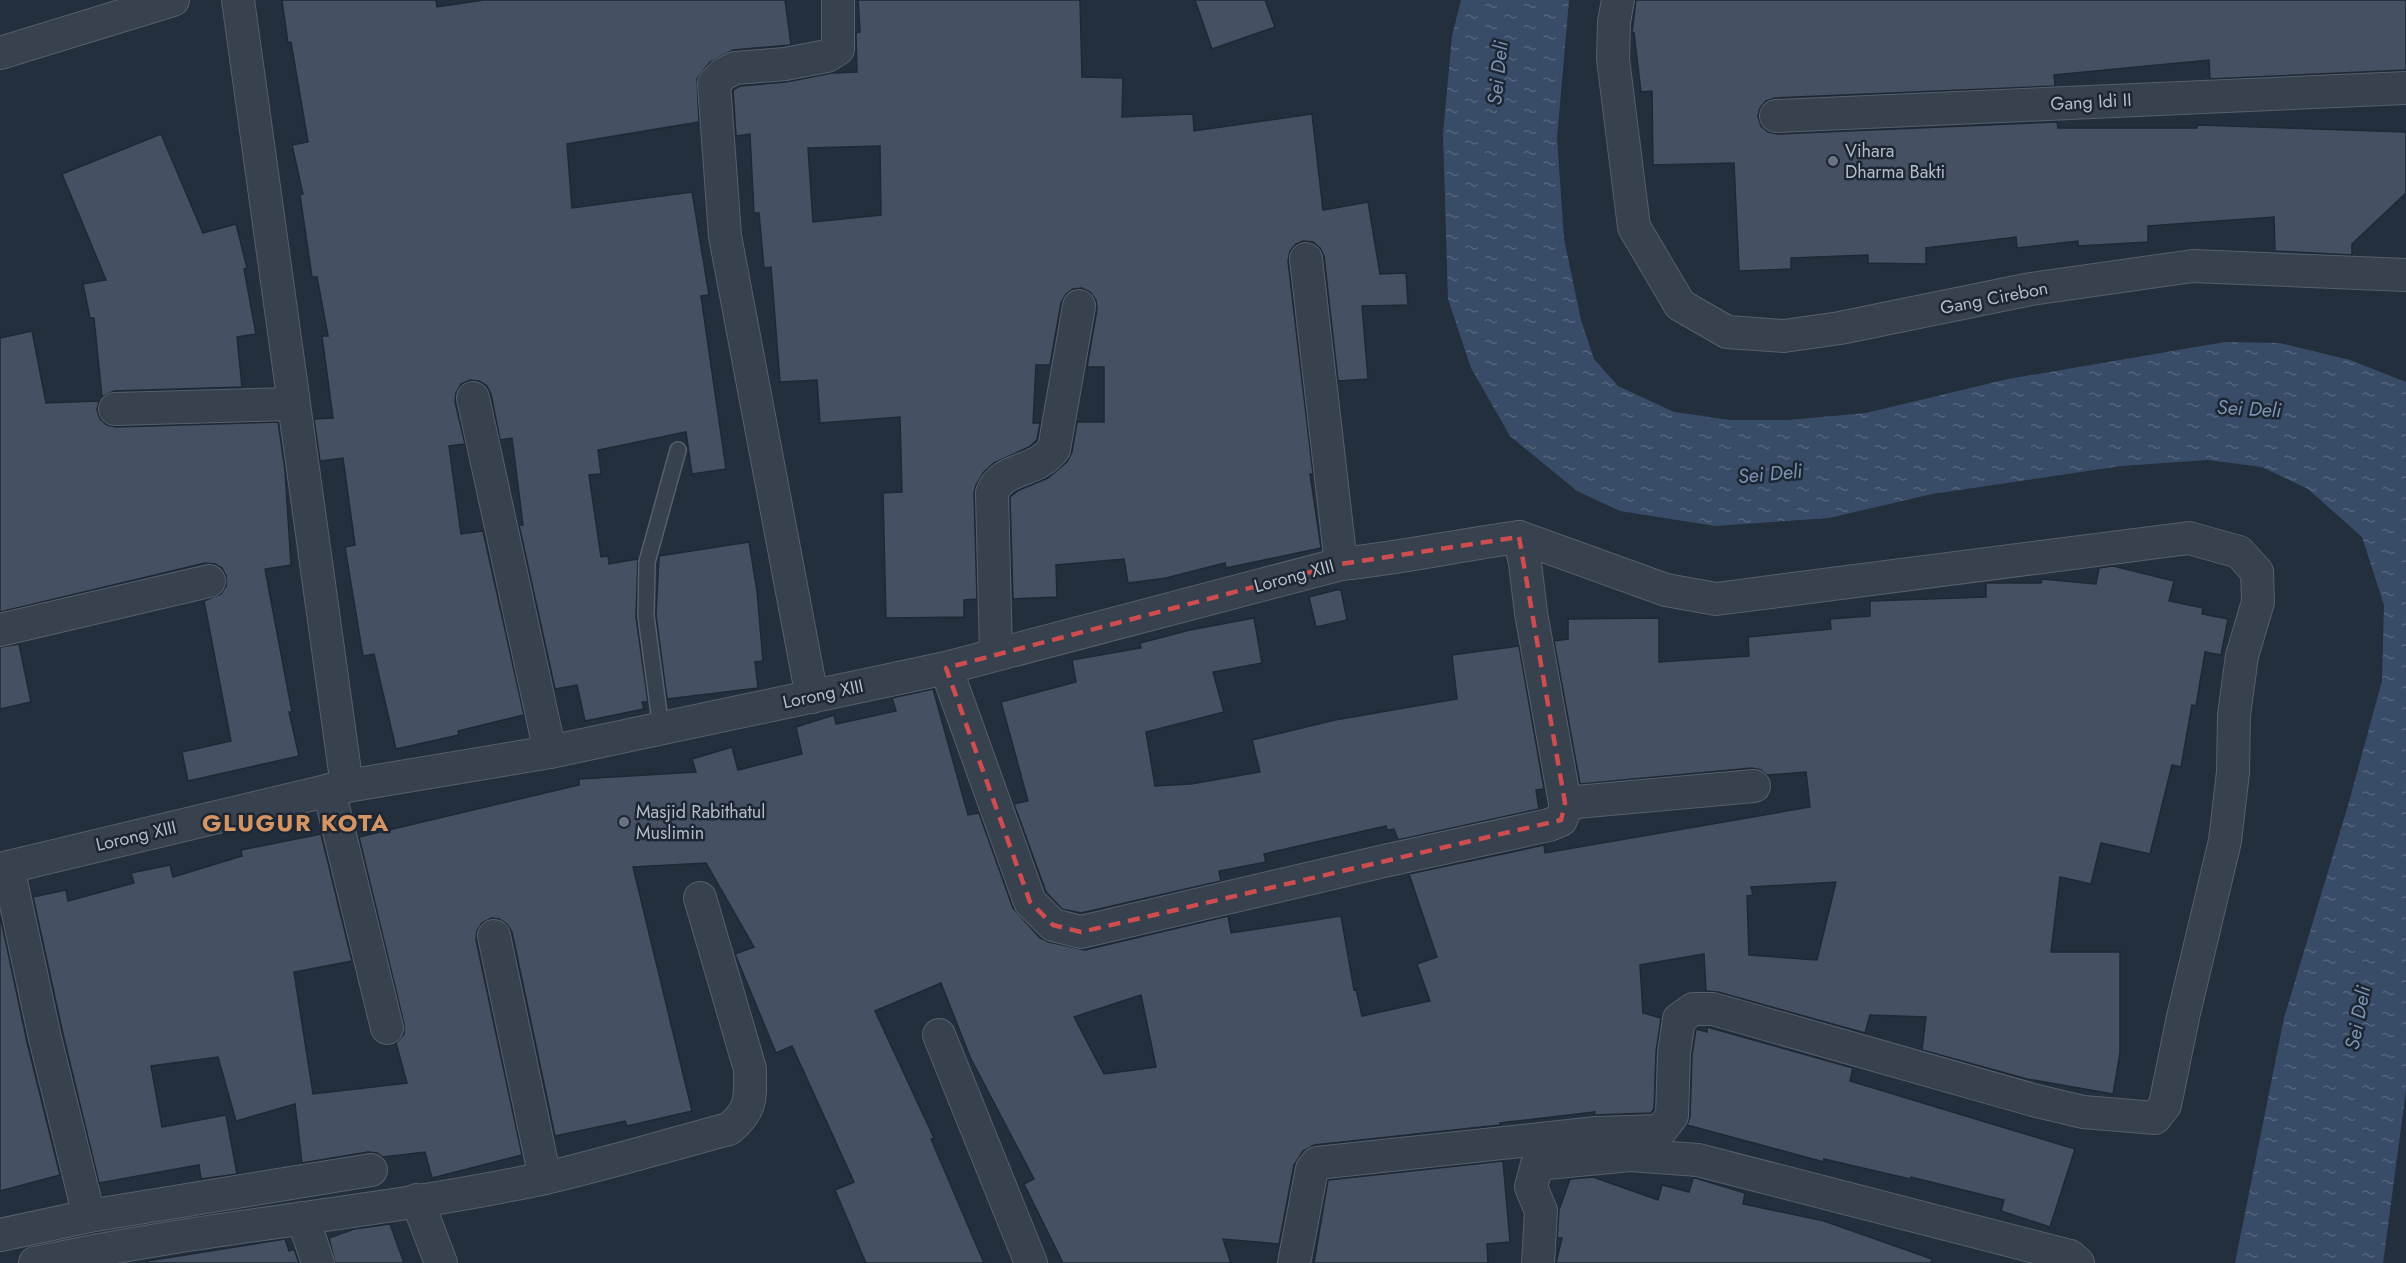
<svg xmlns="http://www.w3.org/2000/svg" width="2406" height="1263" font-family="Jost,sans-serif">
<style>
.water{fill:url(#water-ripples)}
.building{fill:#455162;stroke:#1f2835;stroke-width:1.5;fill-rule:evenodd}
.lines{fill:none;stroke-linecap:round;stroke-linejoin:round}
.service-casing{stroke:#565f6c;stroke-width:18}
.minor-casing{stroke:#565f6c;stroke-width:34}
.service{stroke:#38414e;stroke-width:15}
.minor{stroke:#38414e;stroke-width:32}
.marked{fill:none;stroke:#ce4d50;stroke-width:4.5;stroke-dasharray:12 8;stroke-linejoin:round}
.worship-dot{fill:#6b7280;stroke:#1d2633;stroke-width:2}
.labels{text-anchor:middle;dominant-baseline:central;stroke-width:5;stroke-linejoin:round;paint-order:stroke}
.street-label{font-size:18px;fill:#b4bcc9;stroke:#1d2633}
.poi-label{font-size:18px;fill:#b4bcc9;stroke:#1d2633;text-anchor:start}
.water-label{font-size:20px;font-style:italic;fill:#7c92b1;stroke:#1d2633}
.district-label{font-size:24px;font-weight:bold;letter-spacing:1.5px;fill:#d59563;stroke:#1d2633}
</style>
<defs>
<pattern id="water-ripples" width="26" height="14" patternUnits="userSpaceOnUse" patternTransform="scale(1.5)"><rect width="26" height="14" fill="#394c67"/><path d="M2 4q2-2 4 0t4 0M15 11q2-2 4 0t4 0" fill="none" stroke="#53647b"/></pattern>
</defs>
<rect width="100%" height="100%" fill="#242f3e"/>
<path class="water" d="M1461,0H1569L1557,138L1564,239L1581,320L1594,359L1618,386L1674,412L1730,420H1789L1866,413L2008,379L2225,342L2280,343L2350,360L2406,382V1090L2383,1263H2235L2284,1018L2349,802L2382,681L2384,605L2362,537L2308,489L2262,467L2208,460L2121,466L1932,494L1829,518L1715,526L1620,511L1577,491L1510,436L1471,368L1448,299L1443,134L1452,36Z"/>
<g class="building">
<path d="M282,0H436L437,7L484,0H785L791,45L733,50L710,62L697,79L699,122L567,144L572,208L692,192L709,295L701,296L726,469L692,474L686,432L598,450L601,474L589,475L601,557L608,556L609,564L638,559L636,617L648,702H642L644,709L585,721L577,685L555,689L519,525H523L512,438L500,440L491,394L487,386L479,381L470,380L461,384L456,393L455,402L465,444L449,446L461,534L483,531L524,715L458,731L459,735L396,749L374,654L363,656L345,547L355,545L343,458L320,461L314,419L333,418L322,336H328L317,277H312L300,195L303,194L292,145L308,142L291,42L288,43Z"/>
<path d="M858,0H1080L1082,77L1123,78L1122,117L1193,114L1194,131L1312,114L1323,210L1368,202L1380,274L1406,273L1408,305L1362,306L1368,379L1338,381L1324,256L1320,248L1313,242L1303,241L1296,244L1290,251L1288,261L1313,474H1310L1321,548L1226,568L1225,563L1166,578L1128,583L1124,559L1056,565L1057,597L1013,599L1010,497L1019,490L1048,478L1067,462L1072,452L1077,422H1104V367H1087L1097,309L1096,300L1090,292L1082,288L1073,289L1066,294L1061,303L1050,365H1036L1033,423H1040L1037,440L1029,447L994,463L984,472L976,485L974,493L977,599L964,600V617L886,618L883,493L902,492L900,417L820,423L817,380L780,382L771,267L764,268L759,213H754L750,134L736,136L733,90L740,86L786,82L832,73L857,72L856,33L860,32ZM880,146L881,215L813,222L808,148Z"/>
<path d="M1195,0H1265L1275,27L1212,49Z"/>
<path d="M1636,0H2406V70L2210,79L2209,60L2054,75L2055,86L1775,98L1766,101L1760,108L1758,116L1761,126L1768,132L1777,134L2057,122L2058,128H2197V125L2406,132V193L2352,244V255L2275,251L2274,217L2148,226V242L2078,246V241L2017,248L2016,237L1926,248V264L1868,263V255L1791,258V269L1739,271L1734,163L1653,165L1652,91L1641,92L1634,33H1632Z"/>
<path d="M161,134L203,233L236,224L247,268L244,269L256,334L237,337L242,387L114,391L102,397L94,318H90L83,284L106,280L62,174Z"/>
<path d="M32,331L46,403L99,401L97,410L100,419L107,425L116,427L278,422L285,470L291,565L265,569L292,712H289L299,756L188,781L182,752L231,741L204,601L221,594L226,586V576L222,568L215,564L205,563L0,612V338Z"/>
<path d="M749,542L757,591L763,661L755,662L758,688L667,699L656,615L659,556Z"/>
<path d="M2113,566L2174,581L2169,601L2203,608L2202,614L2228,619L2221,655L2205,652L2196,706L2192,705L2181,767L2172,765L2150,854L2101,843L2091,884L2060,877L2051,952H2120V1053L2113,1094L2027,1079L1922,1050L1926,1017L1870,1015L1865,1033L1718,992L1706,991L1704,954L1640,965L1643,1013L1661,1018L1656,1052L1654,1109L1651,1113L1594,1115L1595,1112L1500,1123V1125L1314,1145L1303,1151L1294,1165L1279,1244L1223,1239L1231,1263H1063L1024,1184L1034,1179L970,1057L941,983L875,1011L934,1138L931,1139L984,1263H866L835,1190L854,1182L792,1046L776,1053L735,954L754,947L706,863L633,867L692,1111L627,1126L625,1121L555,1136L512,932L507,924L499,919L491,918L482,923L477,931L476,940L522,1155L432,1178L425,1152L383,1157L377,1153L368,1152L302,1163L295,1104L236,1121L218,1057L151,1066L162,1127L226,1115L237,1174L201,1179L199,1165L99,1183L63,1034L33,897L66,890L68,901L134,883L131,873L170,865L173,877L242,856L241,850L321,834L352,961L294,972L313,1094L407,1083L396,1043L404,1034V1024L359,837L579,785V779L696,772L692,759L732,747L738,770L802,754L796,727L834,715L836,724L896,711L892,698L933,689L968,815L979,813L1013,908L1040,938L1049,942L1085,950L1228,916L1231,933L1341,916L1354,990L1356,989L1362,1016L1430,1001L1417,964L1437,957L1409,874L1544,845L1545,853L1810,807L1806,772L1767,775L1761,770L1752,768L1580,784L1554,641L1568,639V619L1659,618V662L1749,656L1748,637L1831,629L1830,619L1870,616V601L1986,597V583H2041L2042,579L2096,584L2099,568ZM1836,882L1817,960L1749,955L1747,896L1753,895L1751,887ZM1141,995L1156,1067L1104,1074L1074,1017Z"/>
<path d="M1336,590H1341L1347,620L1316,627L1309,597Z"/>
<path d="M1254,618L1262,663L1213,672L1224,712L1146,732L1155,786L1191,784L1260,772L1252,740L1335,720L1457,699L1452,655L1519,646L1544,789L1536,790L1539,809L1398,840L1394,829L1387,830L1386,826L1264,854L1266,862L1219,871L1221,881L1081,913L1062,909L1046,892L1014,804L1028,801L1001,702L1076,682L1072,660L1141,648L1140,643L1190,630Z"/>
<path d="M19,644L31,702L0,709V647Z"/>
<path d="M0,915L27,1042L60,1175L0,1191Z"/>
<path d="M1707,1027L1853,1068L1850,1081L2075,1149L2050,1227L2001,1211L2004,1200L1911,1177L1910,1179L1824,1159V1162L1687,1125L1690,1117L1692,1055L1696,1029L1707,1032Z"/>
<path d="M1503,1161L1510,1242L1487,1244L1488,1263H1314L1328,1180Z"/>
<path d="M1593,1177L1658,1200L1662,1185L1689,1192L1693,1178H1695L1745,1193L1743,1204L1824,1221L1932,1259L1931,1263H1556L1562,1238H1557L1559,1210L1570,1179Z"/>
<path d="M390,1224L404,1263H335L329,1238L354,1229Z"/>
<path d="M285,1239L289,1251L294,1249L299,1263H147V1261Z"/>
</g>
<g class="lines">
<g class="service-casing">
<path id="service" d="M661,728L646,616L647,562L678,450"/>
</g>
<g class="minor-casing">
<g id="minor">
<path d="M238,0L347,786"/>
<path d="M1618,0L1614,22L1613,59L1634,227L1680,305L1727,332L1784,336L1840,328L2031,289L2193,266L2406,275"/>
<path d="M0,53L173,0"/>
<path d="M1776,116L2406,88"/>
<path d="M1306,259L1341,564"/>
<path d="M473,398L550,752"/>
<path d="M115,409L293,404"/>
<path d="M0,630L209,581"/>
<path d="M996,654L992,493C1002,466 1035,474 1054,449L1079,306"/>
<path d="M946,668L1030,902L1053,925L1081,932L1384,861L1549,825L1561,820L1565,810V803L1531,613L1525,563L1519,537L1666,590L1716,599L2189,538L2239,552L2257,572L2258,602L2242,656L2234,715L2233,772L2225,841L2183,1017L2165,1105L2155,1118L2083,1112L2033,1100L1713,1009H1693L1679,1019L1674,1053L1672,1116L1660,1131L1596,1133L1317,1163L1312,1169L1294,1263"/>
<path d="M812,697L725,236L714,84L723,74L735,68L785,64L827,56L838,49V0"/>
<path d="M329,790L387,1028"/>
<path d="M1565,803L1754,786"/>
<path d="M8,867L45,1038L89,1216"/>
<path d="M0,869L347,786L550,752L946,668L1341,564C1401,558 1459,545 1519,537"/>
<path d="M494,936L545,1178"/>
<path d="M939,1035L1031,1263"/>
<path d="M417,1200L441,1263"/>
<path d="M303,1218L318,1263"/>
<path d="M0,1235L89,1216L371,1170"/>
<path d="M35,1263C203,1226 376,1214 545,1178C606,1164 668,1145 729,1129C753,1109 750,1098 750,1069L700,898"/>
<path d="M1538,1263L1541,1211L1531,1187L1537,1164L1630,1155L1698,1160L2070,1256L2078,1263"/>
</g>
</g>
<use href="#service" class="service"/>
<use href="#minor" class="minor"/>
</g>
<path class="marked" d="M1519,537L1565,803L1561,820L1081,932L1053,925L1030,902L946,668L1341,564Z"/>
<g class="worship-dot">
<circle cx="1833" cy="161" r="6"/>
<circle cx="624" cy="822" r="6"/>
</g>
<g class="labels">
<g class="street-label">
<text transform="translate(2091 102) rotate(-3)">Gang Idi II</text>
<text transform="translate(1994 298) rotate(-11)">Gang Cirebon</text>
<text transform="translate(1294 576) rotate(-15)">Lorong XIII</text>
<text transform="translate(823 694) rotate(-12)">Lorong XIII</text>
<text transform="translate(136 836) rotate(-13)">Lorong XIII</text>
</g>
<g class="poi-label">
<text x="1845" y="151">Vihara<tspan x="1845" dy="21">Dharma Bakti</tspan></text>
<text x="636" y="812">Masjid Rabithatul<tspan x="636" dy="21">Muslimin</tspan></text>
</g>
<g class="water-label">
<text transform="translate(1498 73) rotate(-84)">Sei Deli</text>
<text transform="translate(2249 409) rotate(3)">Sei Deli</text>
<text transform="translate(1770 474) rotate(-5)">Sei Deli</text>
<text transform="translate(2358 1018) rotate(-79)">Sei Deli</text>
</g>
<g class="district-label">
<text x="296" y="822">GLUGUR KOTA</text>
</g>
</g>
</svg>
